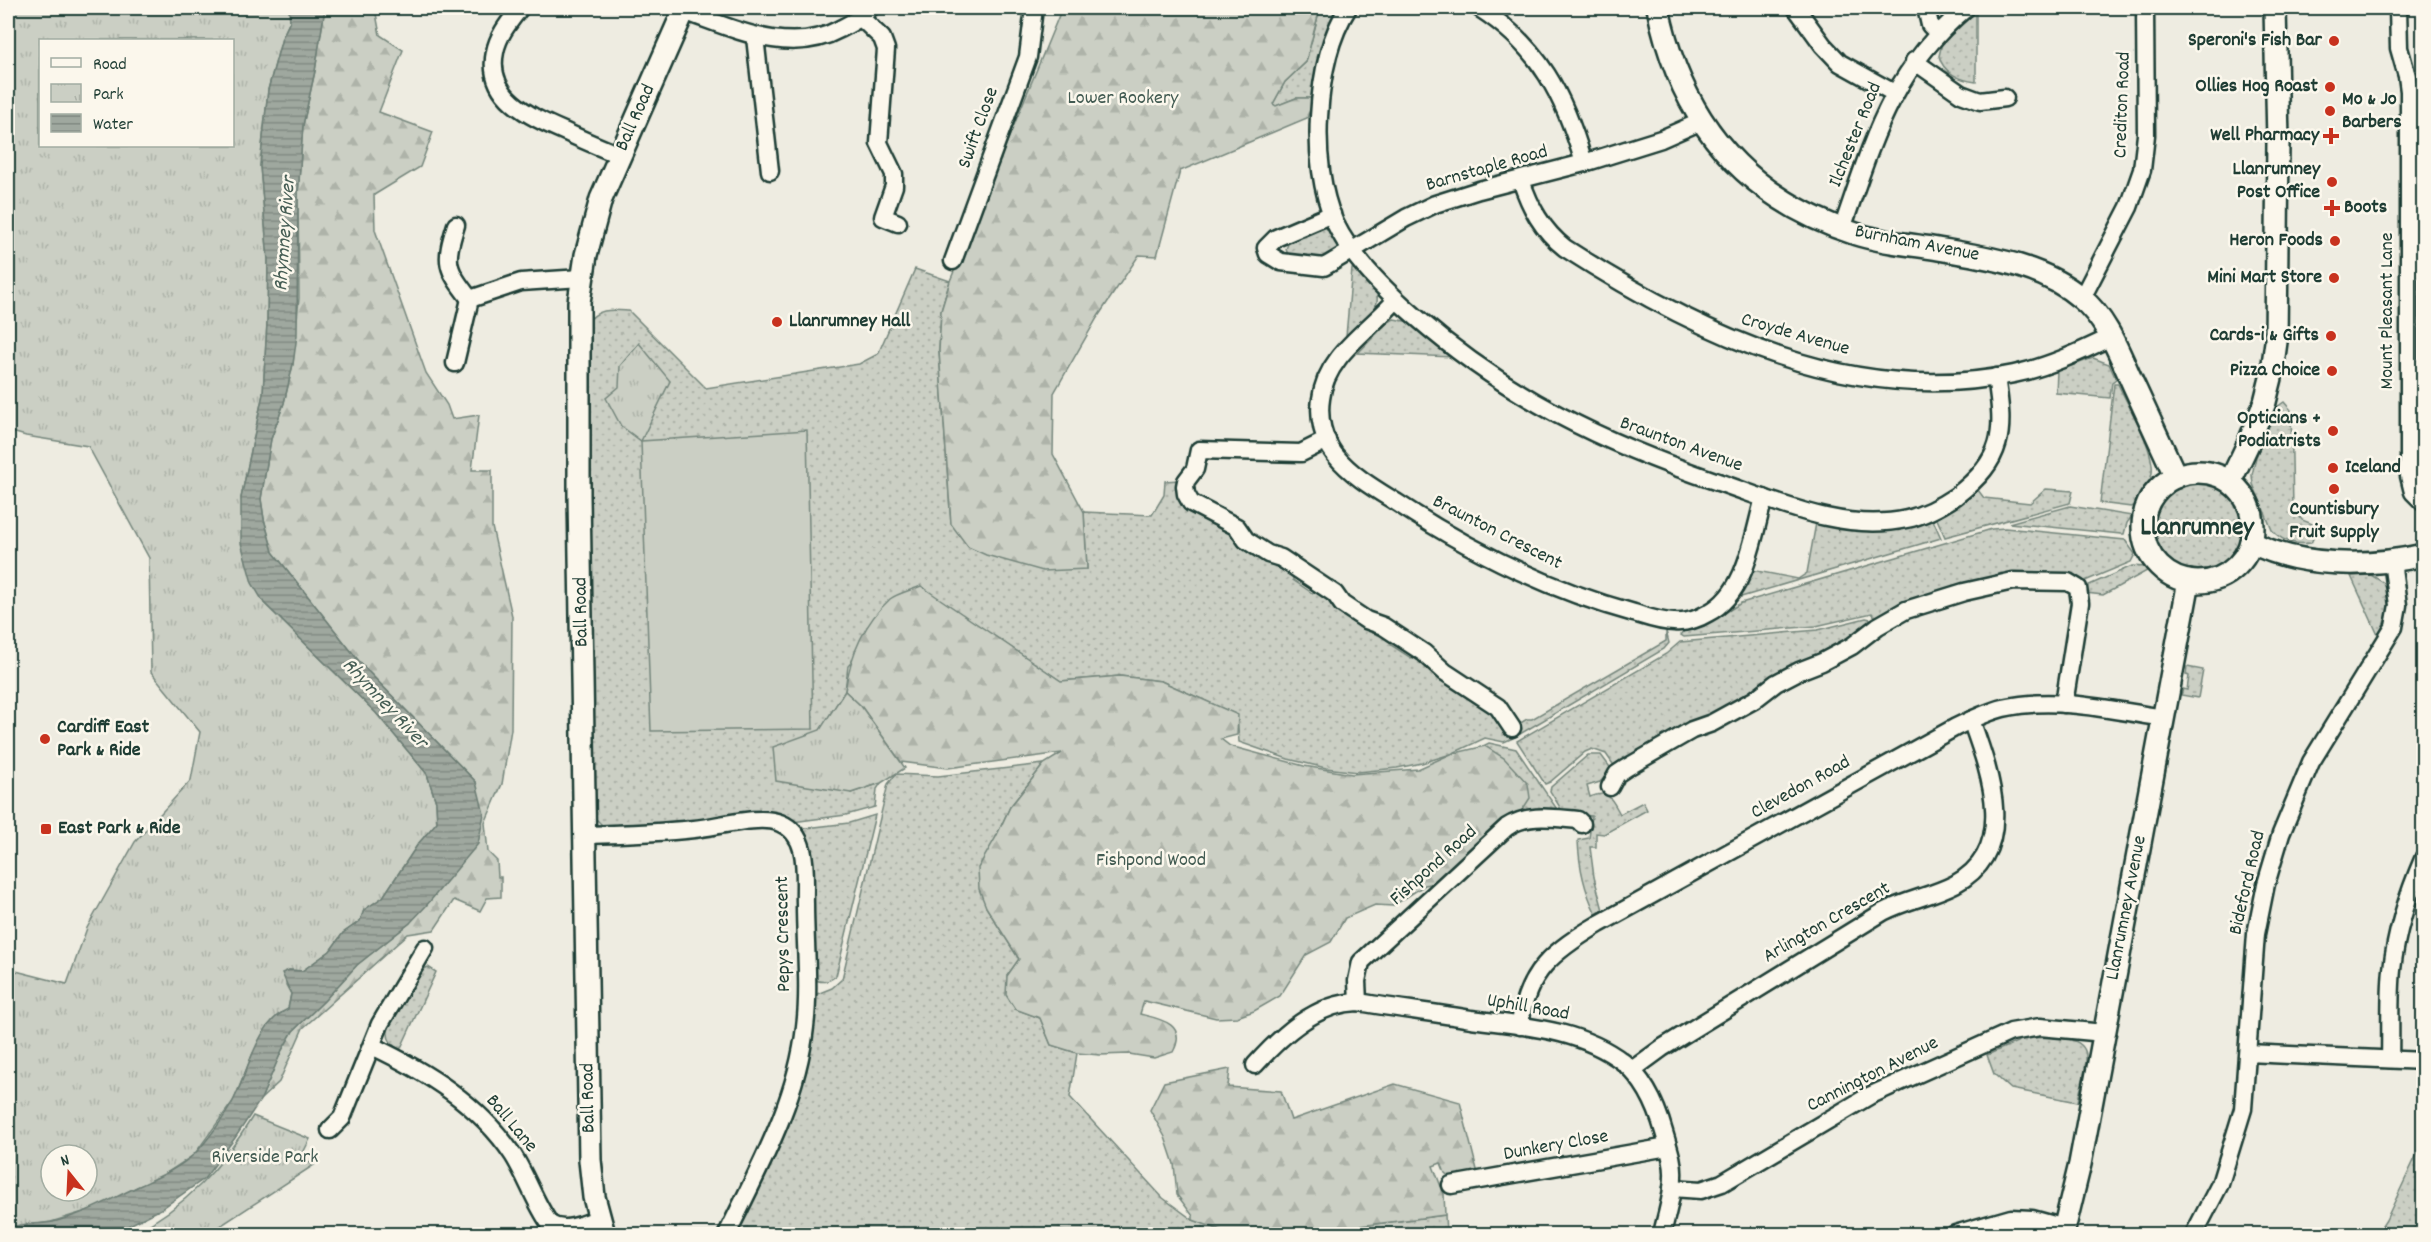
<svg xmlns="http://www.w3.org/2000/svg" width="2431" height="1242" font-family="Dekko,sans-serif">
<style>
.grass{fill:url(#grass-dots);stroke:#75867c;stroke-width:1.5}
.forest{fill:url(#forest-firs);stroke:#75867c;stroke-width:1.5}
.park{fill:url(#park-tufts);stroke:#75867c;stroke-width:1.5;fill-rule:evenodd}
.pitch{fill:#cbcfc4;stroke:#75867c;stroke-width:1.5}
.water{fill:url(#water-rules);stroke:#6c7d74;stroke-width:1.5}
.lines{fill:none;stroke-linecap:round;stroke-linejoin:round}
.minor-casing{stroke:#1f3d34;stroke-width:21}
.tertiary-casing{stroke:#1f3d34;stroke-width:26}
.minor{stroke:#fbf7ec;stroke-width:16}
.tertiary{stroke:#fbf7ec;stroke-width:21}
.poi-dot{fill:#c8321e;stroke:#fbf7ec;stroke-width:2}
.labels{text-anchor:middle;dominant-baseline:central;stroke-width:5;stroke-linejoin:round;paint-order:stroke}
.poi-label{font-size:20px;font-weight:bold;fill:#1f3d34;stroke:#fbf7ec;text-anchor:end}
.park-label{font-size:20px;fill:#415a51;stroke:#fbf7ec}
.street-label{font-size:20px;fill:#1f3d34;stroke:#fbf7ec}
.water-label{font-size:21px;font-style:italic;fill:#455d54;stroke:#fbf7ec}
.district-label{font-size:26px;font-weight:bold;fill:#1f3d34;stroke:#fbf7ec}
</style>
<defs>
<pattern id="grass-dots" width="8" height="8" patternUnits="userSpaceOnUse" patternTransform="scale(1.5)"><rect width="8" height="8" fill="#cbcfc4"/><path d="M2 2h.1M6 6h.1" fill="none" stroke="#aeb3a9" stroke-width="1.8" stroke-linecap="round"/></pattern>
<pattern id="forest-firs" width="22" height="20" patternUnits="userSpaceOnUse" patternTransform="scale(1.5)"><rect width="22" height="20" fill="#cbcfc4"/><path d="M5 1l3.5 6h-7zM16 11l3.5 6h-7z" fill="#aeb3a9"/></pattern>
<pattern id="park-tufts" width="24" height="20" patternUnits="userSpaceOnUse" patternTransform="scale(1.5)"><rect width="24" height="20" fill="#cbcfc4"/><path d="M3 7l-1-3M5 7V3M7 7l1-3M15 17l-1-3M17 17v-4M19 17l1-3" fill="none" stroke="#aeb3a9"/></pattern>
<pattern id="water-rules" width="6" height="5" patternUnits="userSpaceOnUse" patternTransform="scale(1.5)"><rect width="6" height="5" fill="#9fa89f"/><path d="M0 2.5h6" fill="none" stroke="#818a82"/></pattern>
</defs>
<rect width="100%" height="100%" fill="#eeece1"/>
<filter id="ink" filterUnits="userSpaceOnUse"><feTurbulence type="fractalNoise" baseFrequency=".0167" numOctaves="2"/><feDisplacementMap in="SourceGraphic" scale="12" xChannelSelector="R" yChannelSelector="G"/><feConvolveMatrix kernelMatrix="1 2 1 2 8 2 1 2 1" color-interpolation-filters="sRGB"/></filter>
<g filter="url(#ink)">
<g class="grass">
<path d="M1320,8H1342L1315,98H1296L1276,106L1273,104L1285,82L1306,62Z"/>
<path d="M1976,12V82C1960,80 1943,73 1939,56L1942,43Z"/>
<path d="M1320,226L1333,230L1339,246L1330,260L1288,255L1286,249L1290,239Z"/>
<path d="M915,269L950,281L941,311L939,351L951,524L1087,569L1084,512L1152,515L1164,495L1165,481L1179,480L1230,528L1238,540L1280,569L1287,568L1292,572L1293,580L1312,593L1320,590L1325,592L1326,599L1380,635L1386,633L1391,637V645L1411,658L1418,656L1423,659L1424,665L1494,711L1513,735V738L1504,742L1485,738L1451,754L1422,763L1397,768L1358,772L1326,768L1288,759L1239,742L1237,715L1161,681L1120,676L1061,681L921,587L848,666L845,691L820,731L851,793L881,783L877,789L875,807L846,815L792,822L611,830L603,826L594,817L589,549L588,323C597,307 614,310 629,311L706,388L859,364L878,354Z"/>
<path d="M1352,269H1357C1363,276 1372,283 1376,291C1384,310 1357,326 1346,336Z"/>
<path d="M1394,319L1410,322L1452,357L1358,353L1387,323Z"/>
<path d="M2093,358L2109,364L2116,379L2112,382L2110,398L2056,393L2057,371Z"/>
<path d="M2114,384H2118C2127,404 2159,456 2151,477C2147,487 2139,496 2134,506L2131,507L2100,503Z"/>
<path d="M2284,402L2291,410L2293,508L2302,520L2315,525L2316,532L2311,543C2296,545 2282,542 2272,530L2253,484L2252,475L2256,457L2277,407Z"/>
<circle cx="2198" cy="526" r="45"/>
<path d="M2046,489L2073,491L2070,503L1945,537L1937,519L1978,490L1984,498L2030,503Z"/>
<path d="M2070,506L2132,516L2127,523L2124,534H2121L2009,523Z"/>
<path d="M1933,520L1941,538L1741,597L1740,594L1752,570L1798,579L1807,573L1816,523C1855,531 1895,536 1933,520Z"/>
<path d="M2005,528L2125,540L2135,554L2131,562L2085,581L2080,582L2067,576L1878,620L1872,613L1816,626L1684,637L1681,635L1685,630L1704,626L1741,603L1992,529Z"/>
<path d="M2132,566L2145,567L2147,571L2103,595L2086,593L2087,586Z"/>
<path d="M2371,575L2384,583C2392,602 2388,618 2378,635L2351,576Z"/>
<path d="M1866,618L1870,619L1872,624L1849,642L1844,640L1821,652V657L1746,700L1741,697L1718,710L1717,715L1711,718L1705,717L1615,767L1606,754L1592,749L1585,752L1550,782L1545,784L1517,741L1666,654L1680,642L1818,630Z"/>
<path d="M1666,631L1669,643L1664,649L1520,734L1514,727L1527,719H1532L1666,641Z"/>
<path d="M2187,667L2203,670L2198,698L2181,695L2183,689L2187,690L2189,676L2186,675Z"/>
<path d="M1489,743L1516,749L1559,812L1519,815L1481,747Z"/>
<path d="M1588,755H1601L1612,770L1600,782L1587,786L1590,797C1609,789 1611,798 1620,814L1643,802L1647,810L1604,834L1596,833V847H1590L1594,877L1603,910L1596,914C1584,890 1579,867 1578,840L1589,838L1592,816L1564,814L1550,791L1551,787Z"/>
<path d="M1044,764L1010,807L996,837L986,907L1019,959L1007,976L1015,1009L1040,1018L1051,1045L1077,1053L1070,1097L1163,1198L1193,1220L1233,1234H1084L1061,1231L1019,1234H733L772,1159L812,996L832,988L842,979L888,784L896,774L938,776Z"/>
<path d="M875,815L836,976C828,982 822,984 812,978L798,829L849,823Z"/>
<path d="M428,967L436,972L400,1050C393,1046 387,1040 388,1031C389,1020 417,981 424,969Z"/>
<path d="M2026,1038C2043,1038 2085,1032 2086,1056C2087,1070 2080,1088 2078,1102L2011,1089L1994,1074L1987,1055Z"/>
<path d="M2423,1146V1234H2377L2386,1220L2419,1150Z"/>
<path d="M1445,1215L1446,1234H1297Z"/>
</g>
<g class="forest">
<path d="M325,8H375L380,35L403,50L379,112L433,132L420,167L374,195L375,230L426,373L447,405L452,419L479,415L472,470H492V527L512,616L511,729L502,784L485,823L488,852L497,861L498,877H501V897L487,898L480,911L454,900L434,930L408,934L303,1028L279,1082L261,1099L282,1050L293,1031L324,1001L357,965L410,923L476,782L362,665L273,552L264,519L261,499L271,439L284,403L293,364L299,298L298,195L303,125L315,71Z"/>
<path d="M1062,8H1320L1306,62L1285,82L1273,104L1276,106L1296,98H1315L1307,118L1180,171L1157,256L1139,255L1097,318L1054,393L1053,454L1084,512L1087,569L1043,571L986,555L968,547L951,524L939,351L941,311L950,281Z"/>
<path d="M921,586L1061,681L1120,676L1161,681L1238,715L1237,735L1221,739L1230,746L1304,766L1352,774L1418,769L1451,754L1485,746L1504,758L1528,784L1530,798L1519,815L1439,882L1425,885L1393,906L1375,905L1345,918L1331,942L1306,955L1280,996L1254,1011L1237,1017L1216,1018L1144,1001L1140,1014C1161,1019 1188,1024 1173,1052L1154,1058L1129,1054L1100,1055L1077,1053L1051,1045L1040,1018L1015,1009L1006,995L1007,976L1019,959L986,907L979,889L978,868L996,837L1010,807L1044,764L1062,753L948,768L901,762L861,706L845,691C850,657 864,623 890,599C898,593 912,590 921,586Z"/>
<path d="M1230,1069L1228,1087L1281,1091L1291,1120L1395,1084L1460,1102L1478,1174L1452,1179L1445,1173L1441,1163L1433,1166L1444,1194L1445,1215L1297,1234H1231L1193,1220V1216L1177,1195L1174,1164L1165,1137L1150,1110L1164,1082Z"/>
</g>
<g class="park">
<path d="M8,8H289L290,21L282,38L268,90L260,166L268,260L267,323L263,394L241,498L264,603L376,713L427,774L436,802L437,822L418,844L383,897L364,910L360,921L343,933L330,951L302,971L289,970L286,985L291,994L288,1009L253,1053L234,1100L194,1155L156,1180L139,1186L96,1208L51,1222L8,1228V969L67,984L87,928L135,842L191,780L200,732L151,672L149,558L88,446L26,436L8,431ZM40,40H232V146H40ZM51,1155H87V1191H51Z"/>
<path d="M639,343L670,381L641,441L621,426L606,398L619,387L620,366Z"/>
<path d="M845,691L861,706L905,768L881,783L851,793L776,781L773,747L820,730Z"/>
<path d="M253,1116L310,1139L301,1157L314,1165L208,1234H132C186,1207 222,1167 253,1116Z"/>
</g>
<path class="pitch" d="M807,430L813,729L651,731L641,441Z"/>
<path class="water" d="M289,8H325L315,71L303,125L298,195L297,335L293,364L284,403L271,439L261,499L264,519L273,552L362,665L476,782L484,814L478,844L426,906L410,923L357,965L324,1001L293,1031L282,1050L261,1099L235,1138L204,1179L161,1209L112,1234H8V1228C22,1222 38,1225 53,1222C83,1215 109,1200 137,1187C156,1178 176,1170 192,1156C204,1146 229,1111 235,1097C249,1069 257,1023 288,1009L291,994L282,973L289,970L302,971L330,951L343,933L360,921L364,910L383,897L418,844L437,822L436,802L427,774L376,713L264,603L252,583L241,543V498L263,394L267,323L268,260L260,166L268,90L282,38L290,21Z"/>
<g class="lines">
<g class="minor-casing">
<g id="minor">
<path d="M520,8C510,21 498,35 495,52C485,99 534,118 568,133C585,141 602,148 619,155"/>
<path d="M1348,8C1328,39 1321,80 1319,117C1317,151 1321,191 1335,223C1352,259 1387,292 1416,317C1508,397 1603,443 1718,482C1777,502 1843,533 1907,519C1925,515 1941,506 1956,496C2004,459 2005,433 1996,377"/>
<path d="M1479,8C1540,47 1564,95 1584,163"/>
<path d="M1796,8L1823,45L1840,63L1894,93"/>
<path d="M1926,8L1930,25L1938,33"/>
<path d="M2398,8L2399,48L2407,76L2409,91V476L2413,492L2424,503"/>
<path d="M683,11C733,28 789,57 840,29C852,23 861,18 870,8"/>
<path d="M861,18L882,38L886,49L879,143L894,174V186L883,217L898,223"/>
<path d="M755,37L770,171"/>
<path d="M1914,61L1961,94L1980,101L2005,98"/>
<path d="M1521,180C1530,207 1542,230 1565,248C1697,333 1852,408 2014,374C2048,367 2080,352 2111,337"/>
<path d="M1332,214L1276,238L1266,248L1268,254L1281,262L1324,267L1406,218L1435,204L1479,190L1584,163L1661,139L1702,121"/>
<path d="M456,225C444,263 446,268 470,299"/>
<path d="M1842,229C1873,140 1891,71 1966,8"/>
<path d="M953,261L1028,57L1034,8"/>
<path d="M2082,298L2129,207L2142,170L2146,135L2145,8"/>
<path d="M1396,300C1370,330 1325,356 1321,399C1318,418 1323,439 1335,455C1351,475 1375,489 1396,502C1469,550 1549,590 1634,613C1647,617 1660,622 1674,622C1686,623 1698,619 1708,613C1747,593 1753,536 1764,498"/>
<path d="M455,363L470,299L521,282L581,278"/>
<path d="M1327,440L1301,453L1199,450L1195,469L1186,481L1185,486L1186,494L1191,503L1237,527L1246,540L1268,554L1281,558L1335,594L1342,604L1366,620L1383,626L1424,653L1445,672L1498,707L1512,728"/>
<path d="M1610,787L1617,774L1626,768L1692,730L1712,723L1754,700L1776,683L1799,671L1822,662L1852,646L1878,626L1906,610L1964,592L2013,581L2068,582L2078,588L2080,603L2064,704"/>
<path d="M585,835C622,834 658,833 694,829C717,827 760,814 780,823C811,835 804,877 805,904C805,945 810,987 805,1027C797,1101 759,1168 727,1234"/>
<path d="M1358,1002L1357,981L1361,962L1507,827C1528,813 1553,818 1578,820L1582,824"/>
<path d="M1520,1026C1525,972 1555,950 1599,924L1956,727C1971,720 1987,712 2003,708C2055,696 2112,710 2163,718"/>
<path d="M372,1046C427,1072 479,1104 513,1155C527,1177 535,1203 550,1224C565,1234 584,1223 599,1219"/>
<path d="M2248,1053L2424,1061"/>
<path d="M2390,1059C2391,1029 2389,999 2392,970C2396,930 2408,894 2424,857"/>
<path d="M1255,1065C1282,1035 1316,1003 1358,1002C1396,1008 1434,1013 1471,1019C1523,1026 1580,1029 1623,1062C1644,1079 1657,1107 1664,1132C1668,1146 1674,1162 1673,1176C1673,1196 1666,1216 1662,1234"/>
<path d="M1632,1070L1662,1048L1883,912C1906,900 1932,896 1955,884C2019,850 1990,773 1971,720"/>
<path d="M330,1130L342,1118L380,1024L425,948"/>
<path d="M1451,1185L1668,1147"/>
<path d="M1672,1188L1701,1190L1722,1183L1869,1096L2011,1032L2040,1027L2104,1033"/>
<path d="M1955,1234L2011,1218L2032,1219L2065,1228"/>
<path d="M2194,1234L2220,1184L2243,1109L2256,934L2266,884L2281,834L2311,762L2394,627L2398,605L2392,561"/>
</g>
</g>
<g class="tertiary-casing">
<g id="tertiary">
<path d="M1658,8C1681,121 1745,198 1856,234C1880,242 1907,244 1932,248C1983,257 2040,263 2081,298C2108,320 2120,356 2134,386C2148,417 2162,447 2176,477"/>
<circle cx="2198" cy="527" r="55"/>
<path d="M2230,482L2249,442L2265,402L2271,378L2276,342L2278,141L2275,8"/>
<path d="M2251,542C2300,568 2371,567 2424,555"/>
<path d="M604,1234L594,1197L590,1160L579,496V302L586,255L601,199L685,8"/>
<path d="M2063,1234L2080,1164L2189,581"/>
</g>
</g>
<use href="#minor" class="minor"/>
<use href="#tertiary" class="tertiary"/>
</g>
</g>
<g class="poi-dot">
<circle cx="2334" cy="41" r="6"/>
<circle cx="2330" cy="87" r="6"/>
<circle cx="2330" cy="111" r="6"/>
<path d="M2328 127h6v6h6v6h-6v6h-6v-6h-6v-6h6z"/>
<circle cx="2332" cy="182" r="6"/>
<path d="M2329 199h6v6h6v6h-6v6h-6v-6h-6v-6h6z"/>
<circle cx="2335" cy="241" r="6"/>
<circle cx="2334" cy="278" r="6"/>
<circle cx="777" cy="322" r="6"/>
<circle cx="2331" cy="336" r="6"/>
<circle cx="2332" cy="371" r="6"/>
<circle cx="2333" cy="431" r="6"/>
<circle cx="2333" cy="468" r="6"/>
<circle cx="2334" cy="489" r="6"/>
<circle cx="45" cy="739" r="6"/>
<rect x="40" y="823" width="12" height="12" rx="3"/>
</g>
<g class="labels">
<g class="poi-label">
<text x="2322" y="41">Speroni's Fish Bar</text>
<text x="2318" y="87">Ollies Hog Roast</text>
<text x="2342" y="100" text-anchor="start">Mo &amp; Jo<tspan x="2342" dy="23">Barbers</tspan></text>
<text x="2319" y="136">Well Pharmacy</text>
<text x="2320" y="170">Llanrumney<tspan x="2320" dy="23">Post Office</tspan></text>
<text x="2344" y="208" text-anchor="start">Boots</text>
<text x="2323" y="241">Heron Foods</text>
<text x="2322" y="278">Mini Mart Store</text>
<text x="789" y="322" text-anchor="start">Llanrumney Hall</text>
<text x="2319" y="336">Cards-i &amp; Gifts</text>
<text x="2320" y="371">Pizza Choice</text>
<text x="2321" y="419">Opticians +<tspan x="2321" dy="23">Podiatrists</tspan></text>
<text x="2345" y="468" text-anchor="start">Iceland</text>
<text x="2334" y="510" text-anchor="middle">Countisbury<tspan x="2334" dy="23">Fruit Supply</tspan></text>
<text x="57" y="728" text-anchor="start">Cardiff East<tspan x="57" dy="23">Park &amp; Ride</tspan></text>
<text x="58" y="829" text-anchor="start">East Park &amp; Ride</text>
</g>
<g class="park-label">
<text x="1123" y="99">Lower Rookery</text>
<text x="1151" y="861">Fishpond Wood</text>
<text x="265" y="1158">Riverside Park</text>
</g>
<g class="street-label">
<text transform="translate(2123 105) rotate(-88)">Crediton Road</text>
<text transform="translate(636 118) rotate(-66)">Ball Road</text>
<text transform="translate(979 128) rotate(-70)">Swift Close</text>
<text transform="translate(1856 135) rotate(-68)">Ilchester Road</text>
<text transform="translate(1487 169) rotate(-16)">Barnstaple Road</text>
<text transform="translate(1917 244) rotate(11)">Burnham Avenue</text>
<text transform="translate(2388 311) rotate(-90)">Mount Pleasant Lane</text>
<text transform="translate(1795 335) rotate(16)">Croyde Avenue</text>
<text transform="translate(1681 445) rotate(20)">Braunton Avenue</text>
<text transform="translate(1497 533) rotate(27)">Braunton Crescent</text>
<text transform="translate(582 612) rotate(-91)">Ball Road</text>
<text transform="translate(1801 788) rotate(-29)">Clevedon Road</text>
<text transform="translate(1434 866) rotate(-42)">Fishpond Road</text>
<text transform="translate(2248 883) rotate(-77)">Bideford Road</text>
<text transform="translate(2127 908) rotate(-79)">Llanrumney Avenue</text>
<text transform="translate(1827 923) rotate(-30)">Arlington Crescent</text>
<text transform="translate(784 934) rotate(-91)">Pepys Crescent</text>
<text transform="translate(1528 1008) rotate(10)">Uphill Road</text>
<text transform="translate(1873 1075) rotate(-27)">Cannington Avenue</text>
<text transform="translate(589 1098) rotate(-91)">Ball Road</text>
<text transform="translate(511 1124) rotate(50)">Ball Lane</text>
<text transform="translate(1556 1146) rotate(-10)">Dunkery Close</text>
</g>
<g class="water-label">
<text transform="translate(286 234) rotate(-86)">Rhymney River</text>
<text transform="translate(384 704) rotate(47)">Rhymney River</text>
</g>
<g class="district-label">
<text x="2197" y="528">Llanrumney</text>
</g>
</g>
<rect width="2431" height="1242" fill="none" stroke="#fbf7ec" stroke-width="30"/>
<rect x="15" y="15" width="2401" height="1212" fill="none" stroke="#1f3d34" stroke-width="2" filter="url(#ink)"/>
<rect x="39" y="39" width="195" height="108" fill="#fbf7ec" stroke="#a3ada2" stroke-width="1.5"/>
<rect x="51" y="58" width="30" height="9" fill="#fbf7ec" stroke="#a3ada2" stroke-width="1.5"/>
<text x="93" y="69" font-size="18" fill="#1f3d34">Road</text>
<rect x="51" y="84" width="30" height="18" fill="url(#park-tufts)" stroke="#a3ada2" stroke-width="1.5"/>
<text x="93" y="99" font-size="18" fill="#1f3d34">Park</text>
<rect x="51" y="114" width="30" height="18" fill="url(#water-rules)" stroke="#a3ada2" stroke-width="1.5"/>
<text x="93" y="129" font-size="18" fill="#1f3d34">Water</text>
<g transform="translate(69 1173) rotate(342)"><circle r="28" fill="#fbf7ec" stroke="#a3ada2" stroke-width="1.5"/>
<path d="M0-4.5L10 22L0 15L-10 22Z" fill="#c8321e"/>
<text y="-9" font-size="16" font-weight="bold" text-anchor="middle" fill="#1f3d34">N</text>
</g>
</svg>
